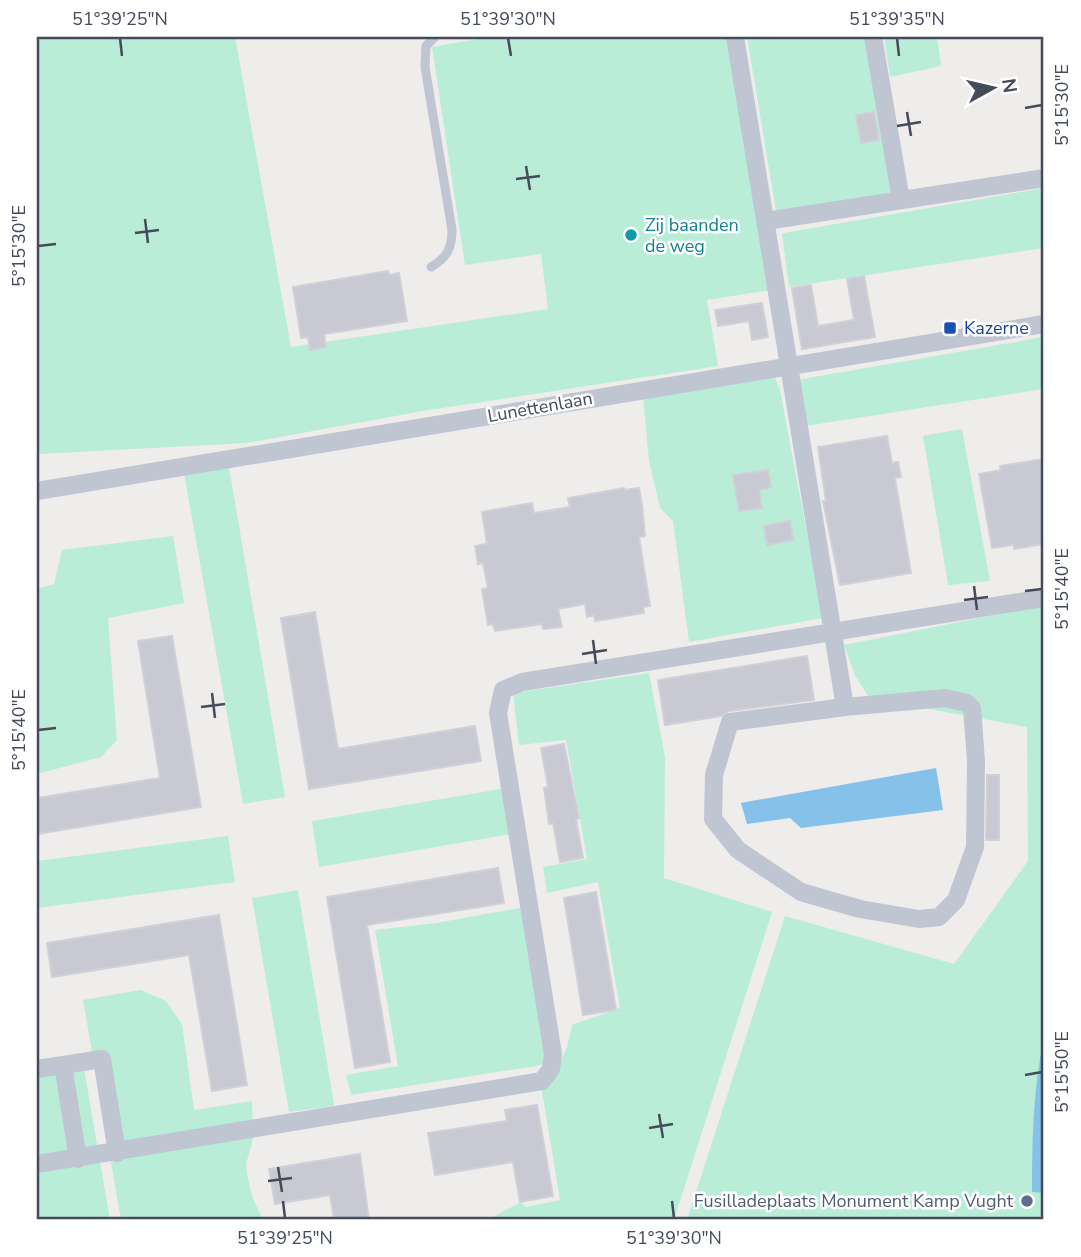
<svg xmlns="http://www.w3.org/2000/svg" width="1081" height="1257" viewBox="0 0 1081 1257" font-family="'Nunito Sans',sans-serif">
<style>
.green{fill:#b9edd8}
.water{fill:#86c1ea}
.building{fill:#c8c9d2;stroke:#d0d0d8;stroke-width:2}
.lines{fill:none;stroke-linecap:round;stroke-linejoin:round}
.lane{stroke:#bfc5d1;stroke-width:9}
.street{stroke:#bfc5d1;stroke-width:18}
.ticks{fill:none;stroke:#444b59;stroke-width:2.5}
.culture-dot{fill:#0f9aa8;stroke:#fff;stroke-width:2.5}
.transit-dot{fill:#1a4fb4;stroke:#fff;stroke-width:2.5}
.service-dot{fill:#5c6f8a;stroke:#fff;stroke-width:2.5}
.labels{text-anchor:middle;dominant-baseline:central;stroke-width:5;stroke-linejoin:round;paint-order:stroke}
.culture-label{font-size:18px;fill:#0d838f;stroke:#fff;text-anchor:start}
.transit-label{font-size:18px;fill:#164399;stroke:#fff;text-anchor:start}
.street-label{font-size:18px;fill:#444b59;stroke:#fff}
.service-label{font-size:18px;fill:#4e5e75;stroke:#fff;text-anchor:end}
.neatline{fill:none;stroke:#444b59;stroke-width:2.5}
.ticks-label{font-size:18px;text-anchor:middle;fill:#444b59}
</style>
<rect width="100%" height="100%" fill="#efecec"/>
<path class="green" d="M 37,37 L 235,37 L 291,347 L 548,309 L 541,254 L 465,265 L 432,47 L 491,37 L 727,37 L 770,290 L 707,300 L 718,366 L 423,411 L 247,443 L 39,454 L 37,438 Z
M 747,37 L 868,37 L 895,194 L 776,211 Z
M 884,37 L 937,37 L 941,66 L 890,77 Z
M 1044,188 L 1044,248 L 789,287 L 782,234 L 784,233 Z
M 1044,337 L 1044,389 L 805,426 L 797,380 Z
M 775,378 L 780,390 L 823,618 L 689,642 L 673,521 L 660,508 L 649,461 L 643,397 Z
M 962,429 L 990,581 L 948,585 L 923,436 Z
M 229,467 L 285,797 L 243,804 L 184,473 Z
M 173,536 L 184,603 L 108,618 L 117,740 L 101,757 L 37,774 L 37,589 L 54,584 L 62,550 Z
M 1044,605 L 1044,1220 L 687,1220 L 785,916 L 954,964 L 1028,861 L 1027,727 L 869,698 L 855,675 L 844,645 Z
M 649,673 L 665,757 L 664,878 L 772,912 L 674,1220 L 487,1220 L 521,1202 L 526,1207 L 560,1200 L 540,1079 C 562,1070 568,1047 572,1025 L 620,1008 L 598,882 L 547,893 L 543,867 L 587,859 L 566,740 L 519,745 L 513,693 Z
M 506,788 L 511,834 L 319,867 L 312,821 Z
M 228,836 L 235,882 L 37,908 L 37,861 Z
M 298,890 L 334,1104 L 334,1106 L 289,1112 L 252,898 Z
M 531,906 L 546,1063 L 536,1066 L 351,1095 L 346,1075 L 398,1066 L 375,930 L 436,923 Z
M 141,990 L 166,1001 L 182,1024 L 194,1110 L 252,1101 L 253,1139 L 246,1164 L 247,1174 L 252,1196 L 263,1220 L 121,1220 L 83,1000 Z
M 82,1057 L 110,1220 L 37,1220 L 37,1059 Z"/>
<path class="water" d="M 936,768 L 943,810 L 801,828 L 790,818 L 747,824 L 741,803 Z
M 1044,1038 L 1044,1193 L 1032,1192 C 1032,1140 1033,1089 1044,1038 Z"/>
<path class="building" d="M 874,112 L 879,140 L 861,143 L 856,115 Z
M 388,271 L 389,275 L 399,273 L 407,321 L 324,334 L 326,347 L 310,350 L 308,337 L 301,338 L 293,287 Z
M 864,276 L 875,337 L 802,349 L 792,288 L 811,285 L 818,326 L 854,320 L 847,279 Z
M 762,303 L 768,337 L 752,340 L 749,321 L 718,326 L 715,310 Z
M 887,436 L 892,463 L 898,462 L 901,477 L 895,478 L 911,573 L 840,585 L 823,501 L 826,501 L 818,447 Z
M 1044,459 L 1044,544 L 1014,549 L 1014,545 L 992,548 L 979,474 L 1001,470 L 1000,466 Z
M 768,470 L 771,487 L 759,490 L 762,508 L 739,511 L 733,475 Z
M 624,488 L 625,490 L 639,488 L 642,505 L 645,536 L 639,537 L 650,606 L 643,607 L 644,613 L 595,621 L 594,615 L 587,617 L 585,604 L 558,609 L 562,627 L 543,629 L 542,624 L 495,631 L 493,624 L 488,625 L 482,589 L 488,588 L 483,563 L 478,564 L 475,546 L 487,544 L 482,512 L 532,503 L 534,513 L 570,507 L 568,498 Z
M 790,521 L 793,540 L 767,545 L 764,526 Z
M 315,612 L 338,749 L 475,726 L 481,761 L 309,789 L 281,618 Z
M 172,636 L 201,807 L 37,834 L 37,798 L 160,778 L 138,641 Z
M 807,656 L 814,700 L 729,711 L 721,716 L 665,725 L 658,680 Z
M 564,744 L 579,818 L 576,819 L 583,858 L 560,862 L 553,823 L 549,824 L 544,788 L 548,787 L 541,748 Z
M 987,775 L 999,775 L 999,840 L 986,840 Z
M 498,868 L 504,903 L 367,925 L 390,1062 L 355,1068 L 327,897 Z
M 596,892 L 616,1010 L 583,1015 L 564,898 Z
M 219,915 L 247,1085 L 212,1091 L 189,955 L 52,977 L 47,943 Z
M 537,1105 L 553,1196 L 520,1202 L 513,1162 L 435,1175 L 428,1133 L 507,1121 L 505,1110 Z
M 360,1154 L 369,1220 L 334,1220 L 330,1195 L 275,1204 L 269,1169 Z"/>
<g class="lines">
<path class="lane" d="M 431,267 C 447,258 452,248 452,230 L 425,67 L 426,46 L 435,37"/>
<path class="street" d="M 735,37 L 845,707
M 873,37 L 901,200
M 766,221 L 1044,178
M 37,491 L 1044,324
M 945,698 L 967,703 L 972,708 L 976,761 L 975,847 L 956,900 L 939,917 L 919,919 L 860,909 L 801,892 L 738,850 L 713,819 L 714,775 L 730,722 L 845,707 Z
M 63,1065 L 78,1159
M 37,1069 L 102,1059 L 117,1153
M 37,1164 L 542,1081 L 551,1069 L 553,1054 L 498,713 L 503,690 L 522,682 L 1044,598"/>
</g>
<path class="ticks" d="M 120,38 L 122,56M 508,38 L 511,56M 897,38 L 899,56M 1025,108 L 1042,105M 907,112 L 911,136M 897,126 L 921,122M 526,166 L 530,190M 516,179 L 540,176M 145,219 L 148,243M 135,233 L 159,230M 38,246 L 56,244M 974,586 L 977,610M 1025,591 L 1042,589M 964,600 L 988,597M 593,640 L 596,664M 582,654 L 607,650M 212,693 L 215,718M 201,707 L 225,704M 38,730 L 56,728M 1025,1075 L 1042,1072M 659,1114 L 663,1138M 649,1128 L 673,1124M 278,1167 L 282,1192M 268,1181 L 292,1178M 283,1201 L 285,1218M 672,1201 L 674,1218"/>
<circle class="culture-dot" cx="631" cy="235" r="7"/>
<rect class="transit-dot" x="943" y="321" width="14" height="14" rx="3.5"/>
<circle class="service-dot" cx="1027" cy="1201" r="7"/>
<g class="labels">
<g class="culture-label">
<text x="645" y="225">Zij baanden<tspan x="645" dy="21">de weg</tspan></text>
</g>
<g class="transit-label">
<text x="964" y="328">Kazerne</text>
</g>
<g class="street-label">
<text transform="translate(540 407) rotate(-10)">Lunettenlaan</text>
</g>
<g class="service-label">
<text x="1013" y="1201">Fusilladeplaats Monument Kamp Vught</text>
</g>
</g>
<rect width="1081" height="1257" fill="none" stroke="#ffffff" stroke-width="77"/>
<g transform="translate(993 88) rotate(82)" stroke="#ffffff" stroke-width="5" paint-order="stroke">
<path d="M0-5L12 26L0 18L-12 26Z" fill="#444b59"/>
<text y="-10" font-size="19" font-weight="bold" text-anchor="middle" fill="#444b59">N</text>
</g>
<rect x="38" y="38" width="1004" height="1180" class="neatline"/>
<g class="ticks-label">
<text x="120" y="25">51°39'25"N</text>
<text x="508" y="25">51°39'30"N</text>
<text x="897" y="25">51°39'35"N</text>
<text transform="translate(1062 105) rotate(-90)" y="6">5°15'30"E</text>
<text transform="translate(19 246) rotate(-90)" y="6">5°15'30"E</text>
<text transform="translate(1062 589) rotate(-90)" y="6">5°15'40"E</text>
<text transform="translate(19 730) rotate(-90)" y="6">5°15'40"E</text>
<text transform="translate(1062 1072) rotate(-90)" y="6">5°15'50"E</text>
<text x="285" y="1244">51°39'25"N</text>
<text x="674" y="1244">51°39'30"N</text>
</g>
</svg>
